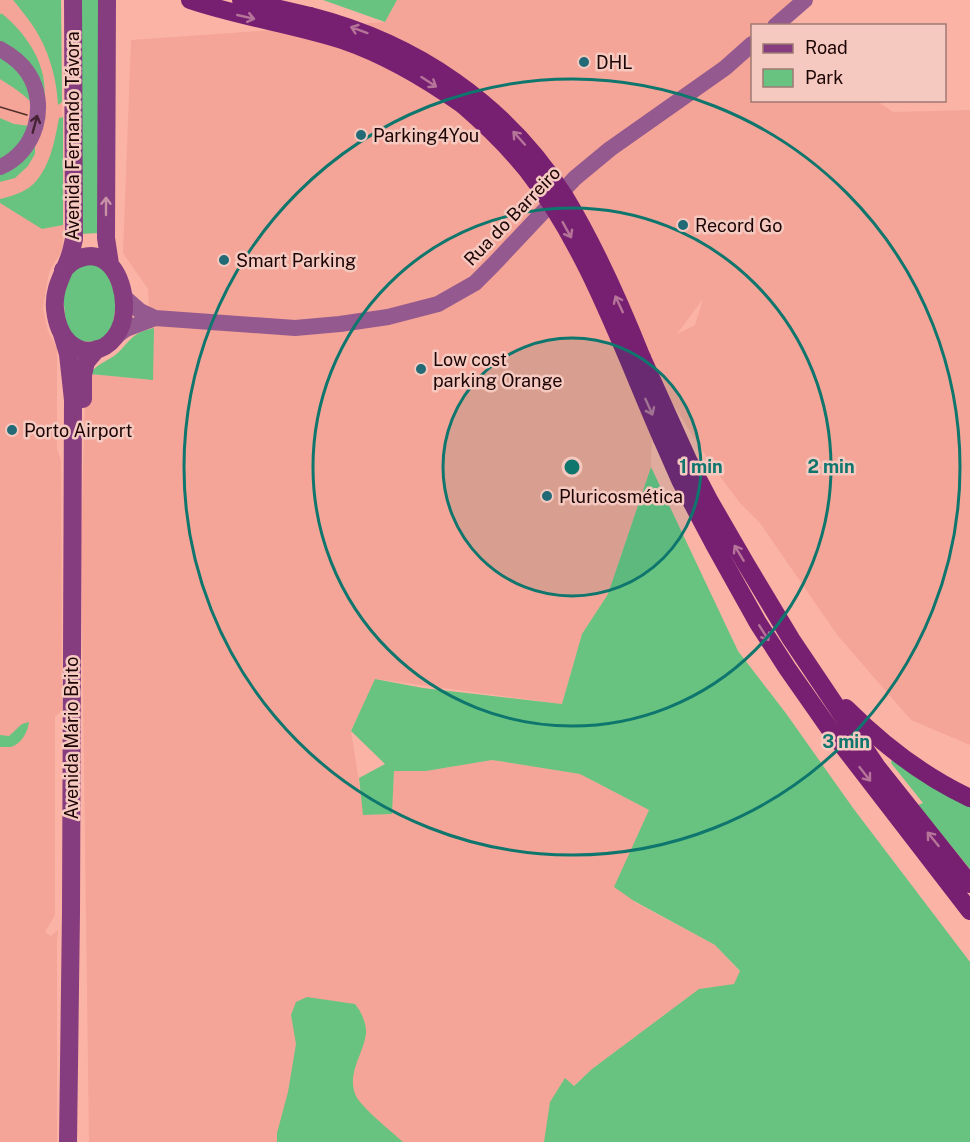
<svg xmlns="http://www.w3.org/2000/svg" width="970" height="1142" viewBox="0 0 970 1142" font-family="'Public Sans',sans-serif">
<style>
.built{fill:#f4a597;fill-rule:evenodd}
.green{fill:#68c380}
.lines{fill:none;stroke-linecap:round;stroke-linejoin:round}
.secondary{stroke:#94598e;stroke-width:16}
.primary{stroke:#853d7f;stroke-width:18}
.highway{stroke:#772072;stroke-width:18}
.tram{stroke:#4f2d29;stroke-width:1.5}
.secondary-bridge{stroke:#94598e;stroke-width:16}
.highway-bridge{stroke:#772072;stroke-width:18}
.oneway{stroke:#b67499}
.oneway2{stroke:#452234}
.oneway3{stroke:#c891a6}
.ring{fill:none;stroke:#0f766e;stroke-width:3}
.poi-dot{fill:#216a76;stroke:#f5c9c0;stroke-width:2}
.labels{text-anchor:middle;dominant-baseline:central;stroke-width:5;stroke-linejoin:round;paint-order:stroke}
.poi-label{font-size:18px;fill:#1b0403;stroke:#f5c9c0;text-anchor:start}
.street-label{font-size:18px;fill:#1b0403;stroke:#f5c9c0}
.centre{fill:#0f766e;stroke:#f5c9c0;stroke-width:3}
.ring-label{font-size:18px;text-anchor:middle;font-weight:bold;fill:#0f766e;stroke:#f5c9c0;stroke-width:5;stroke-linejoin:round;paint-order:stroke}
</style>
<rect width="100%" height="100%" fill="#fbb3a5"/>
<path class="built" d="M 0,0 L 61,0 L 63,241 L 62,251 L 51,268 L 48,277 L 43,309 L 48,331 L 57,349 L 57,449 L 61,460 L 62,710 L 55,717 L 55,915 L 45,932 L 51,936 L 58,930 L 57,942 L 57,1142 L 0,1142 Z
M 397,0 L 805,0 L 783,25 L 752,26 L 752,100 L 876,100 L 893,112 L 970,110 L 970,745 L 911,720 L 838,636 L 760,523 L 740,503 L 713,467 L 669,398 L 654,366 L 651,467 L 608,594 L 582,634 L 562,704 L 376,679 L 351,730 L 364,815 L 392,814 L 394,771 L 426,771 L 492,760 L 580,774 L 649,810 L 634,902 L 715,945 L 740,972 L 735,984 L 699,989 L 592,1069 L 573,1086 L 546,1142 L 89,1142 L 81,542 L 85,403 L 90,374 L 153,380 L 148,289 L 123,253 L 131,40 L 385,22 ZM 703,299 L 695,325 L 677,334 L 702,300 Z"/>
<path class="green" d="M 13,0 L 61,0 L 62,102 L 58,105 C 57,75 46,42 28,19 C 23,12 18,6 13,0 Z
M 81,0 L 101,0 L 99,233 L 80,234 Z
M 323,0 L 397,0 L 385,22 Z
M 1,13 C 21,29 38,51 43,76 C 46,90 44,106 45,120 C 30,98 22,93 0,79 L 0,15 Z
M 63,117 L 63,225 L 42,229 L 0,203 L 0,199 C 13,196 29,191 37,180 C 51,163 55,139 59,118 Z
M 0,118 L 14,124 L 30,126 L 35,138 L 35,154 L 28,166 L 15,178 L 0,182 Z
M 83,264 L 95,265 L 106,271 L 117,298 L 112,328 L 101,342 L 76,341 L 66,325 L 63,295 L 71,273 Z
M 154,328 L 153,380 L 90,374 C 97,364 105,362 114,356 C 121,351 125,344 132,338 C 138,332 146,330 154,328 Z
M 651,467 L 738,651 L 785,712 L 853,808 L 970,962 L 970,1142 L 544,1142 L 550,1102 L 565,1078 L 574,1086 L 592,1069 L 699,989 L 734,984 L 740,971 L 715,945 L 634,901 L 614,887 L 649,810 L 580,774 L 492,760 L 426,771 L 394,771 L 392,814 L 363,815 L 359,778 L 385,764 L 351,731 L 375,679 L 423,688 L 562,704 L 582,634 L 608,594 Z
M 29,722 C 28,732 21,744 11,747 C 7,747 4,747 0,747 L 0,735 L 9,736 L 22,724 Z
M 892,759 L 970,806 L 970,869 L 918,805 L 923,803 L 891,763 Z
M 307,997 L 355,1004 C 361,1011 367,1024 366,1034 C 363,1055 346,1074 356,1096 C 362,1108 392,1132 403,1142 L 277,1142 L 277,1133 L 288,1092 L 296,1044 L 291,1015 L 296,1002 Z"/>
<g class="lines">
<path class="secondary" d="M 775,26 L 805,0
M 123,296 L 140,311 L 155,318 L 295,328 L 340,324 L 388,317 L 438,304 L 475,283 L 493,265 L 575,178 L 610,149 L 725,68 L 752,44
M 115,337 L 126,329 L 155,318"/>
<path class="primary" d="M 107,0 L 106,238 L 110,264
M 63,270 C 67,267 70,263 74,261 C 106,243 124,278 124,305 C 126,359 61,371 55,309 C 53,286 65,273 71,252 C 72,248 73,243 74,239 L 73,0
M 62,334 L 68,354 L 73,400 L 71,912 L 68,1142
M 83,399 L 83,375 L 86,362 L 97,349"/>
<path class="highway" d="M 190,0 C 240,17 292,24 342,40 C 386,55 425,78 463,105
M 241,0 L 310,16
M 642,358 L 688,460 L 709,500 L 746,564 L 791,639 L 877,767 L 970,884
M 662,439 L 680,480 L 715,546 L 758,623 L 787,668 L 829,728 L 970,911
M 846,708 C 882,744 923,776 970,798"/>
<path class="tram" d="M 0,107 L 27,115"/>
<path class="secondary-bridge" d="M 0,49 C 11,55 21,62 28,73 C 49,105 36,152 0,167"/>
<path class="highway-bridge" d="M 310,16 C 416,43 506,104 565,197 C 596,248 620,303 642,358
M 463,105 C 486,125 508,146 527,170 C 587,246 623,350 662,439"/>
</g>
<defs><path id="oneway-shaft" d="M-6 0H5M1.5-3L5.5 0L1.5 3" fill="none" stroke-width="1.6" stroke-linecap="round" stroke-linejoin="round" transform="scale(1.5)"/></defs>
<g class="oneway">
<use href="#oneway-shaft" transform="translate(246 17) rotate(13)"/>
<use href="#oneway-shaft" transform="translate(359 30) rotate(-160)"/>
<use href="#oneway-shaft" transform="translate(429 82) rotate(33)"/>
<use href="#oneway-shaft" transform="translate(519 138) rotate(-132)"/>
<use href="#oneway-shaft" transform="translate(567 230) rotate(61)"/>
<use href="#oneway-shaft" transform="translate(619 304) rotate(-115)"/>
<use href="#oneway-shaft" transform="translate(649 407) rotate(66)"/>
<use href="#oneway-shaft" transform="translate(739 553) rotate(-121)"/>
<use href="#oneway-shaft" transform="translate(764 633) rotate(58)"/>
<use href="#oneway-shaft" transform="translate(865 774) rotate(52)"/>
<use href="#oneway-shaft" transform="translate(933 839) rotate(-129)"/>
</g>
<use class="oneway2" href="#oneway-shaft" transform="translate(35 124) rotate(-75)"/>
<use class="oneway3" href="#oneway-shaft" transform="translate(106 206) rotate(-90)"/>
<circle cx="572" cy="467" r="129" fill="#0f766e" fill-opacity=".12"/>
<g class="ring">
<circle cx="572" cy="467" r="129"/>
<circle cx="572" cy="467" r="259"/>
<circle cx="572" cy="467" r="388"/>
</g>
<g class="poi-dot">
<circle cx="584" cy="62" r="6"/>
<circle cx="361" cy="135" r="6"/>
<circle cx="683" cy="225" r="6"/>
<circle cx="224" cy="260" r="6"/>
<circle cx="421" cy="369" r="6"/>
<circle cx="12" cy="430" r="6"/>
<circle cx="547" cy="496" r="6"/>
</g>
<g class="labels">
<g class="poi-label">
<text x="596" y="62">DHL</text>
<text x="373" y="135">Parking4You</text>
<text x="695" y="225">Record Go</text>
<text x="236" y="260">Smart Parking</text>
<text x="433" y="359">Low cost<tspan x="433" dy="21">parking Orange</tspan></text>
<text x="24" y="430">Porto Airport</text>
<text x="559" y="496">Pluricosmética</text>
</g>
<g class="street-label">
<text transform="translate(72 136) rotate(-90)">Avenida Fernando Távora</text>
<text transform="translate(512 216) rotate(-46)">Rua do Barreiro</text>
<text transform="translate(71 738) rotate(-90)">Avenida Mário Brito</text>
</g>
</g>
<circle cx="572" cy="467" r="9" class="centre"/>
<g class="ring-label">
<text x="701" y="473">1 min</text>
<text x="831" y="473">2 min</text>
<text x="846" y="748">3 min</text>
</g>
<rect x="751" y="24" width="195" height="78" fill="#f5c9c0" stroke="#9e7a74" stroke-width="1.5"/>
<rect x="763" y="44" width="30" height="9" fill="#853d7f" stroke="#9e7a74" stroke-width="1.5"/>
<text x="805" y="54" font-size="18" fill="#1b0403">Road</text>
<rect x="763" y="69" width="30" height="18" fill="#68c380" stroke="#9e7a74" stroke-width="1.5"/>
<text x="805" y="84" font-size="18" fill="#1b0403">Park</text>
</svg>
